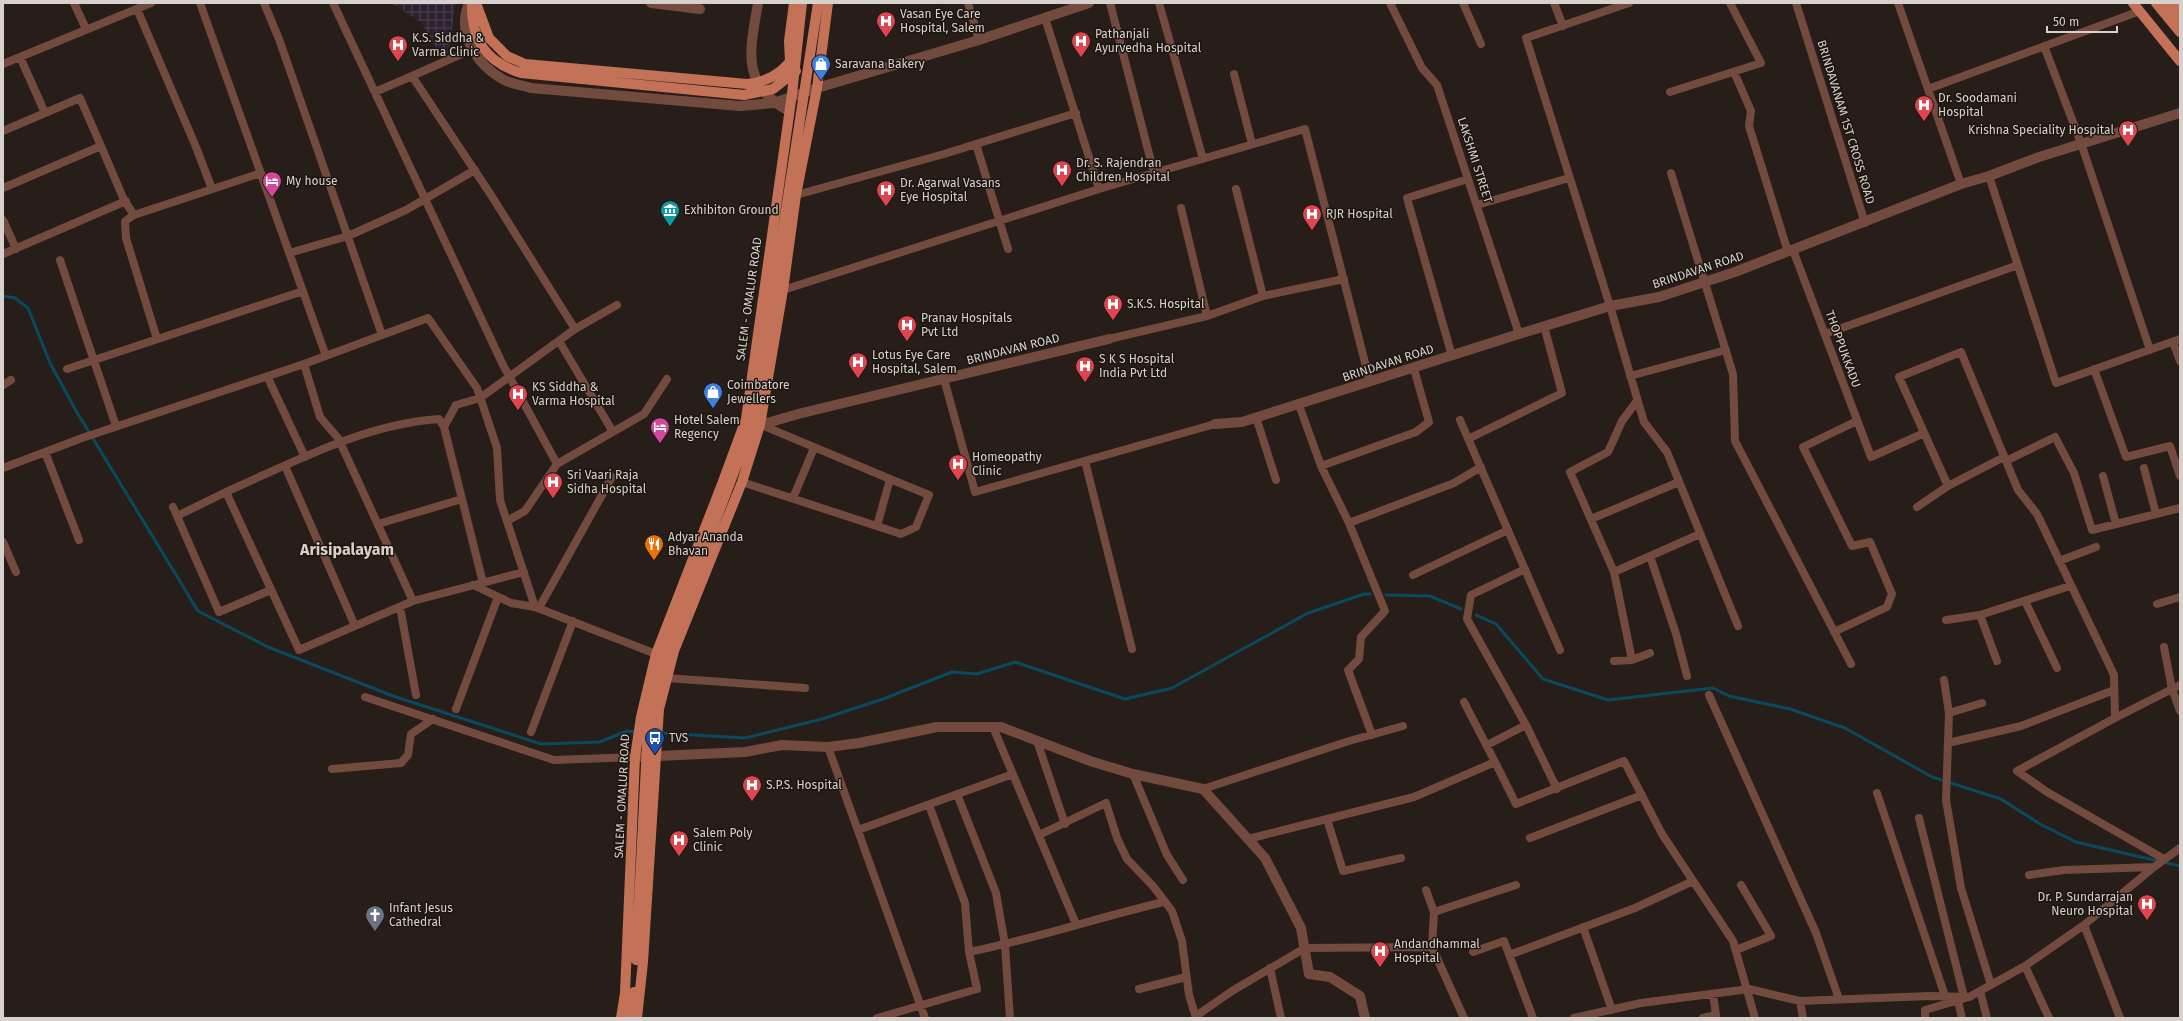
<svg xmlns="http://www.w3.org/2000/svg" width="2183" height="1021" viewBox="0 0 2183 1021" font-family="'Fira Sans',sans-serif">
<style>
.industrial{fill:url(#industrial-grid)}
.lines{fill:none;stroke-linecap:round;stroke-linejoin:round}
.stream{stroke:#094a5f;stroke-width:3}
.minor{stroke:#724a3e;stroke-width:8}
.tertiary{stroke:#724a3e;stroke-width:10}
.primary{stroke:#c37258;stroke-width:10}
.labels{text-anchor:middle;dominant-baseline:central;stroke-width:3;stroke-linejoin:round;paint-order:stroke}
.poi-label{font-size:12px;fill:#d7d1cd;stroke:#1d1510;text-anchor:start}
.street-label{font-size:12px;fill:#d7d1cd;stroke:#1d1510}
.district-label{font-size:16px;font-weight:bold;fill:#dacec7;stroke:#1d1510}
</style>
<defs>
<pattern id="industrial-grid" width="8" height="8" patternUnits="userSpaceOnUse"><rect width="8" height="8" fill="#2e2230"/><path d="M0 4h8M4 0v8" fill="none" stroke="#4c414d"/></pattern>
</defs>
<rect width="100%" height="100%" fill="#271e19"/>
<path class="industrial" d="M 391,3 L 455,3 L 449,52 L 441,56 L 421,22 Z"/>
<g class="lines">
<path class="stream" d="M 3,296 L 15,298 L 28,308 L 50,363 L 75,409 L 198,611 L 268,647 L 393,696 L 541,744 L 600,742 L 627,731 L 636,732
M 1386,595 L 1430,596 L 1461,609
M 1476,615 L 1496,624 L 1543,679 L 1608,700 L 1713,688 L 1729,696 L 1790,709 L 1845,728 L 1932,777 L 2001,799 L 2040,824 L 2076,842 L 2180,866
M 660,733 L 745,738 L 822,719 L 883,699 L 952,672 L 977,674 L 1015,662 L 1125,699 L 1172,688 L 1308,613 L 1364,594 L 1370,594"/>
<path class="minor" d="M 74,3 L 86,29
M 200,3 L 326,356
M 264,3 L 279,39 L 382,335
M 333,3 L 503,365 L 557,464
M 968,3 L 979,40
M 1110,3 L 1154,173
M 1159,3 L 1203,159
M 1390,3 L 1422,68 L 1437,85 L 1519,334
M 1463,3 L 1481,44
M 1554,3 L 1563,26
M 1629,3 L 1526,38 L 1610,306 L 1644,422 L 1667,452 L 1738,626
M 1796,3 L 1865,223
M 1898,3 L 1961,184
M 137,9 L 196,147 L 212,189
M 1045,18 L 1099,189
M 2044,46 L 2081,143 L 2150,350
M 20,57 L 45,113
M 3,64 L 151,3
M 1734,72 L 1751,111 L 1749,126 L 1788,252
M 1234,74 L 1252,144
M 1928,89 L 2140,11
M 375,92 L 412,76
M 1670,92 L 1761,63 L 1730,3
M 3,131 L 80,98 L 101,146
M 976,144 L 1008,249
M 1671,173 L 1733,374 L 1735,441 L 1851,664
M 1989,176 L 2056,383 L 2180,339
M 3,188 L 101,146 L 124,200 L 134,215 L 261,173
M 1236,189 L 1263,296
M 796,195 L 944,154 L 1076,113
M 1477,205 L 1569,178
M 1181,208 L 1207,316
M 134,215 L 125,221 L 126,238 L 157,339
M 3,220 L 16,249
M 1793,250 L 1871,457 L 1924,433
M 289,253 L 348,236 L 406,210 L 475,170
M 3,254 L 126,201
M 60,260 L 116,426
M 783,290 L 1099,189 L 1305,129 L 1370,382
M 575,329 L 617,305
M 1825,334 L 2018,265
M 1109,339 L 1207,316 L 1263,296 L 1344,279
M 559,341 L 613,432
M 2173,342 L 2180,361
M 1452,356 L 1407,198 L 1468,179
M 304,364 L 320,417 L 338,438 L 340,442 L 413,601 L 299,650 L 226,492 C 294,462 364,424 439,419 L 444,427 L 456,405 L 480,398 L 575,329 L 491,195 L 412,76 L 473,49
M 67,369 L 303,291
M 2094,369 L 2126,457 L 2170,446 L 2180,476
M 267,376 L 305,457
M 1630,376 L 1726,350
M 944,379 L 975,492 L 1215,424
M 3,385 L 11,380
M 1637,401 L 1622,421 L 1608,452 L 1570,472 L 1614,572 L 1700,534
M 1299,405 L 1321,466 L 1349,523 L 1385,611 L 1361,637 L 1359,659 L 1348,670 L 1372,735
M 1256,417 L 1276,480
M 1460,420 L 1560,650
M 759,424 L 890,479 L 877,526
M 444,427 L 483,583
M 1468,439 L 1562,393 L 1544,326
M 45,452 L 79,540
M 1085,461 L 1132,649
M 2006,461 L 2055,437 L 2074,473 L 2092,530 L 2180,508
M 285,466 L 355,626
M 1321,466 L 1416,432 L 1429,422 L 1414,369
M 3,468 L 82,438 L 304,364 L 428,318 L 477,388 L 497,448 L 500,500 L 535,607 L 656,654
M 2144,468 L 2156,514
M 2103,476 L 2116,524
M 742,482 L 901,534 L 916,527 L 929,495 L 890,479
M 1948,486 L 1899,377 L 1961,352 L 2018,490 L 2037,514 L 2114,675 L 2115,718 L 2180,685
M 793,498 L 814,448
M 173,507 L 219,612 L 271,590
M 1917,507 L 1948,486 L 2004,457
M 177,516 L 226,492
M 1591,519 L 1679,482
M 507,521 L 525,511 L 557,464 L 644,414 L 667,379
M 1349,523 L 1454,483 L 1481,467
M 378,524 L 462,499
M 3,542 L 16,572
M 1650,556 L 1676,634 L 1687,676
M 2059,561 L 2096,547
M 1525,569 L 1471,595 L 1467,619 L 1526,725 L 1557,789
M 1614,572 L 1632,660
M 1413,575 L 1508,530
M 473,585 L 511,603 L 535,607
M 413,601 L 524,572
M 2025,601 L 2057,668
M 2157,604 L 2180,597
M 400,607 L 416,695
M 539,608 L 612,477
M 1980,615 L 1997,661
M 1946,620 L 1980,615 L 2070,586
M 1834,632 L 1887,607 L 1892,594 L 1870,542 L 1852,546 L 1803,447 L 1857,421
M 2164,647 L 2172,689 L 2180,711
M 1614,661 L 1632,660 L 1650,653
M 667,678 L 805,688
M 1944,680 L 1949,713 L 1946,800 L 1961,888 L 1991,985
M 1709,695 L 1816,933 L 1839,999
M 365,697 L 554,760 L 635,757
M 1464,702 L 1495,762
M 456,709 L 498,597
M 1949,713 L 1982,703
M 2115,718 L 2017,771 L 2047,792 L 2164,859
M 993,727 L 1076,924
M 531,732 L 573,621
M 1037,741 L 1065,824
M 1948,743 L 2021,726 L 2114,690
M 1487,745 L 1526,725
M 828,747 L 925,1018
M 332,769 L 401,763 L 408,755 L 411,734 L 433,719
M 1133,774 L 1167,855 L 1183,880
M 1203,789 L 1349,741 L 1403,726
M 1877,793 L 1945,996
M 957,794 L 996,893 L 1005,945 L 1010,1018
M 1919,818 L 1964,997
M 1327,819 L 1343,871 L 1401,858
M 858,830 L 1013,774
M 1039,835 L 1106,803 L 1117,838 L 1127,859 L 1153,886 L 1172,911 L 1182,941 L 1189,995 L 1196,1018
M 1530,838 L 1642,795
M 1248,839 L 1414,797 L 1495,762 L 1516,804 L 1624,761 L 1662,834 L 1733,941 L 1755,1018
M 2029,875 L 2064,870 L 2154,867
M 1426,890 L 1434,912 L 1432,947
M 1434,912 L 1516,885
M 2084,925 L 2120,1018
M 1583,927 L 1612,1010
M 1736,950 L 1771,936 L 1741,885
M 969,952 C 1035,939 1099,917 1164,902
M 1473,952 L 1504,941 L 1533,1018
M 1509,955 L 1635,908 L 1693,881
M 2025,966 L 2049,1018
M 1270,968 L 1281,1018
M 1139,989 L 1186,977
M 1980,991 L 1987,1018
M 1800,1001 L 1803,1018
M 1958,1001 L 1962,1018
M 1196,1016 L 1232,991 L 1305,948 L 1432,947 L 1464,1018
M 877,1018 L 977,989 L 969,952 L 965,903 L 929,805
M 1574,1018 L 1641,1003 L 1749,989 L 1800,1001 L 1930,996 L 1969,997
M 1703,1018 L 1716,1015 L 1713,994
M 1925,1018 L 1925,1010 L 1969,997 L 2025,966 L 2084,925 L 2154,867 L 2180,848"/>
<path class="tertiary" d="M 469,3 C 456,34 477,65 504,80 C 512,84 522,85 531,88 L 740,106 L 774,103 L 817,88 L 979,40 L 1089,3
M 651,3 L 700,9
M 758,3 C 750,50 740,85 789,111
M 1215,424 L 1242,422 L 1519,334 L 1610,306 L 1659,297 L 1735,272 L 1961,184 L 1989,176 L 2039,157 L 2180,113
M 760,425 L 798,414 L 1109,339
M 635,757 L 745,752 L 782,745 L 828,747 L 859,743 L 937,727 L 1001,727 L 1090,761 L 1133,774 L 1203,789 L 1265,858 L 1301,928 L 1309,974 L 1330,977 L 1360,996 L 1365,1018"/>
<path class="primary" d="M 472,3 C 471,40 486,62 521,73 L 744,95 L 773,89 L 796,71
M 476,3 L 489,38 L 507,56 L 525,64 L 747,84 C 768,82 784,72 795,55
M 2133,3 L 2180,61
M 2156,3 L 2180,32
M 2168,3 L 2180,19
M 2178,3 L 2180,6
M 790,62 L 789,41 L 794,3
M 636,960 L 648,726 L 656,684 L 669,643 L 747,438 L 758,391 L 818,3
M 621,1018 L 625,993 L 635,757 L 641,717 L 656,654 L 722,484 L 746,419 L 792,94 L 802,3
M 629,1018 L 634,992
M 637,1018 L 643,962 L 659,709 L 674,651 L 742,482 L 760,425 L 783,290 L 796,195 L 817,88 L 828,3"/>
</g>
<defs>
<g id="hospital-pin" transform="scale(1)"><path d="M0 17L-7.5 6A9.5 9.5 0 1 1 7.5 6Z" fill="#e0444e" stroke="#1d1510"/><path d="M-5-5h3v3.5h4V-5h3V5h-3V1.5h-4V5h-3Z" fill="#fff"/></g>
<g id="shop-pin" transform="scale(1)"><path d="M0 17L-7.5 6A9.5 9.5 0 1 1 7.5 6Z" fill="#3f7fe0" stroke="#1d1510"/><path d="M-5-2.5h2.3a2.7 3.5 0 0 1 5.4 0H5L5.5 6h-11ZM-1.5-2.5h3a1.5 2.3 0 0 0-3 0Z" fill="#fff"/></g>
<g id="hotel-pin" transform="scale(1)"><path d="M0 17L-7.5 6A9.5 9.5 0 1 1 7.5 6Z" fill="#d1479c" stroke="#1d1510"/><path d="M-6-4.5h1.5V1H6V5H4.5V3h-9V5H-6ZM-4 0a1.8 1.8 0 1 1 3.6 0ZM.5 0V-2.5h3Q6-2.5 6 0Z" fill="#fff"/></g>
<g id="museum-pin" transform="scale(1)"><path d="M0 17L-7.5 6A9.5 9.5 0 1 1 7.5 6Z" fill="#0f9aa8" stroke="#1d1510"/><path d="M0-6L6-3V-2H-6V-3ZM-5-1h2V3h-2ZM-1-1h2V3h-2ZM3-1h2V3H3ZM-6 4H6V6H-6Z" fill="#fff"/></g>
<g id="restaurant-pin" transform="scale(1)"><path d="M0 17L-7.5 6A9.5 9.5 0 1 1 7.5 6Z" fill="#e8710a" stroke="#1d1510"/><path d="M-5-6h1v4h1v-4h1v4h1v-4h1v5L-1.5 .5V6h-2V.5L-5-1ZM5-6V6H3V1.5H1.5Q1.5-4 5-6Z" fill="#fff"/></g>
<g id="bus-pin" transform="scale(1)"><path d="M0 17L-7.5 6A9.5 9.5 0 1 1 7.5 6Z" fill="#1a4fb4" stroke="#1d1510"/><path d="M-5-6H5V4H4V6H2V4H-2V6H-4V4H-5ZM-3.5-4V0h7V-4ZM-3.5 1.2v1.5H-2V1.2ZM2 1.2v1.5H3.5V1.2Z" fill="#fff"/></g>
<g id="church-pin" transform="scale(1)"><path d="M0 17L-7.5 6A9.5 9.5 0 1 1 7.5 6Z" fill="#6b7280" stroke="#1d1510"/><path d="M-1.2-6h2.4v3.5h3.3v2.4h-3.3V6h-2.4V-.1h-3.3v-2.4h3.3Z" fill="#fff"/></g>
</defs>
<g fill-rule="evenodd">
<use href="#hospital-pin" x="886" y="21"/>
<use href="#hospital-pin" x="1081" y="41"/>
<use href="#hospital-pin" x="398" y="45"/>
<use href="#shop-pin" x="821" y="64"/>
<use href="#hospital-pin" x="1924" y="105"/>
<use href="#hospital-pin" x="2128" y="130"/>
<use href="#hospital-pin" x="1062" y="170"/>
<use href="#hotel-pin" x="272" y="181"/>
<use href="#hospital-pin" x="886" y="190"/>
<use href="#museum-pin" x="670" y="210"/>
<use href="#hospital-pin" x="1312" y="214"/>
<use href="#hospital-pin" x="1113" y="304"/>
<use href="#hospital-pin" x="907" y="325"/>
<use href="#hospital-pin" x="858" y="362"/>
<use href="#hospital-pin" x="1085" y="366"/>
<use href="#shop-pin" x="713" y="392"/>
<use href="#hospital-pin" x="518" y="394"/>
<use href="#hotel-pin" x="660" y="427"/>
<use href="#hospital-pin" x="958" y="464"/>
<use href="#hospital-pin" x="553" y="482"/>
<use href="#restaurant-pin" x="654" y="544"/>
<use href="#bus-pin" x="655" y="738"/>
<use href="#hospital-pin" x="752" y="785"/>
<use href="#hospital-pin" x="679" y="840"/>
<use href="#hospital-pin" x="2147" y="904"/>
<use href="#church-pin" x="375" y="915"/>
<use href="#hospital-pin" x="1380" y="951"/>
</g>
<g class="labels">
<g class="poi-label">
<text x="900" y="14">Vasan Eye Care<tspan x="900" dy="14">Hospital, Salem</tspan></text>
<text x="1095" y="34">Pathanjali<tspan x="1095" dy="14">Ayurvedha Hospital</tspan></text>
<text x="412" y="38">K.S. Siddha &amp;<tspan x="412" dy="14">Varma Clinic</tspan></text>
<text x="835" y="64">Saravana Bakery</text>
<text x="1938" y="98">Dr. Soodamani<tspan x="1938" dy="14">Hospital</tspan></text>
<text x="2114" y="130" text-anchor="end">Krishna Speciality Hospital</text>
<text x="1076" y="163">Dr. S. Rajendran<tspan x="1076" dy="14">Children Hospital</tspan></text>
<text x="286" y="181">My house</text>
<text x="900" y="183">Dr. Agarwal Vasans<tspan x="900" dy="14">Eye Hospital</tspan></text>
<text x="684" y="210">Exhibiton Ground</text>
<text x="1326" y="214">RJR Hospital</text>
<text x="1127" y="304">S.K.S. Hospital</text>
<text x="921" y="318">Pranav Hospitals<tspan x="921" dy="14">Pvt Ltd</tspan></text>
<text x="872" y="355">Lotus Eye Care<tspan x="872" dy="14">Hospital, Salem</tspan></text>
<text x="1099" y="359">S K S Hospital<tspan x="1099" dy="14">India Pvt Ltd</tspan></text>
<text x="727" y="385">Coimbatore<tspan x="727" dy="14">Jewellers</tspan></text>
<text x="532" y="387">KS Siddha &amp;<tspan x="532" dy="14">Varma Hospital</tspan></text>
<text x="674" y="420">Hotel Salem<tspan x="674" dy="14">Regency</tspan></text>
<text x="972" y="457">Homeopathy<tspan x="972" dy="14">Clinic</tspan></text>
<text x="567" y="475">Sri Vaari Raja<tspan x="567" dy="14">Sidha Hospital</tspan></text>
<text x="668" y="537">Adyar Ananda<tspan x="668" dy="14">Bhavan</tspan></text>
<text x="669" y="738">TVS</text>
<text x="766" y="785">S.P.S. Hospital</text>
<text x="693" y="833">Salem Poly<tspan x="693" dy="14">Clinic</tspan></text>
<text x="2133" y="897" text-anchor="end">Dr. P. Sundarrajan<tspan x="2133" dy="14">Neuro Hospital</tspan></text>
<text x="389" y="908">Infant Jesus<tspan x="389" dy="14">Cathedral</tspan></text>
<text x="1394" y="944">Andandhammal<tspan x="1394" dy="14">Hospital</tspan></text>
</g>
<g class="street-label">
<text transform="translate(1846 122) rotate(73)">BRINDAVANAM 1ST CROSS ROAD</text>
<text transform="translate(1475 160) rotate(72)">LAKSHMI STREET</text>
<text transform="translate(1698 270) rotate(-18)">BRINDAVAN ROAD</text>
<text transform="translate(749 299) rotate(-82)">SALEM - OMALUR ROAD</text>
<text transform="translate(1013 349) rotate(-14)">BRINDAVAN ROAD</text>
<text transform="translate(1843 349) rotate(70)">THOPPUKKADU</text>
<text transform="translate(1388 363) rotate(-18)">BRINDAVAN ROAD</text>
<text transform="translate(622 796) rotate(-87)">SALEM - OMALUR ROAD</text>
</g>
<g class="district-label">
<text x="347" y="549">Arisipalayam</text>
</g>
</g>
<rect width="2183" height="1021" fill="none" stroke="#d7d1cd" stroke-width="8"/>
<path d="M2047 26v6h70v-6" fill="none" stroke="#d7d1cd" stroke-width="2"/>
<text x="2053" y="26" font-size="12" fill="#d7d1cd" stroke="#1d1510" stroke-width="3" paint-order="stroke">50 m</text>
</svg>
